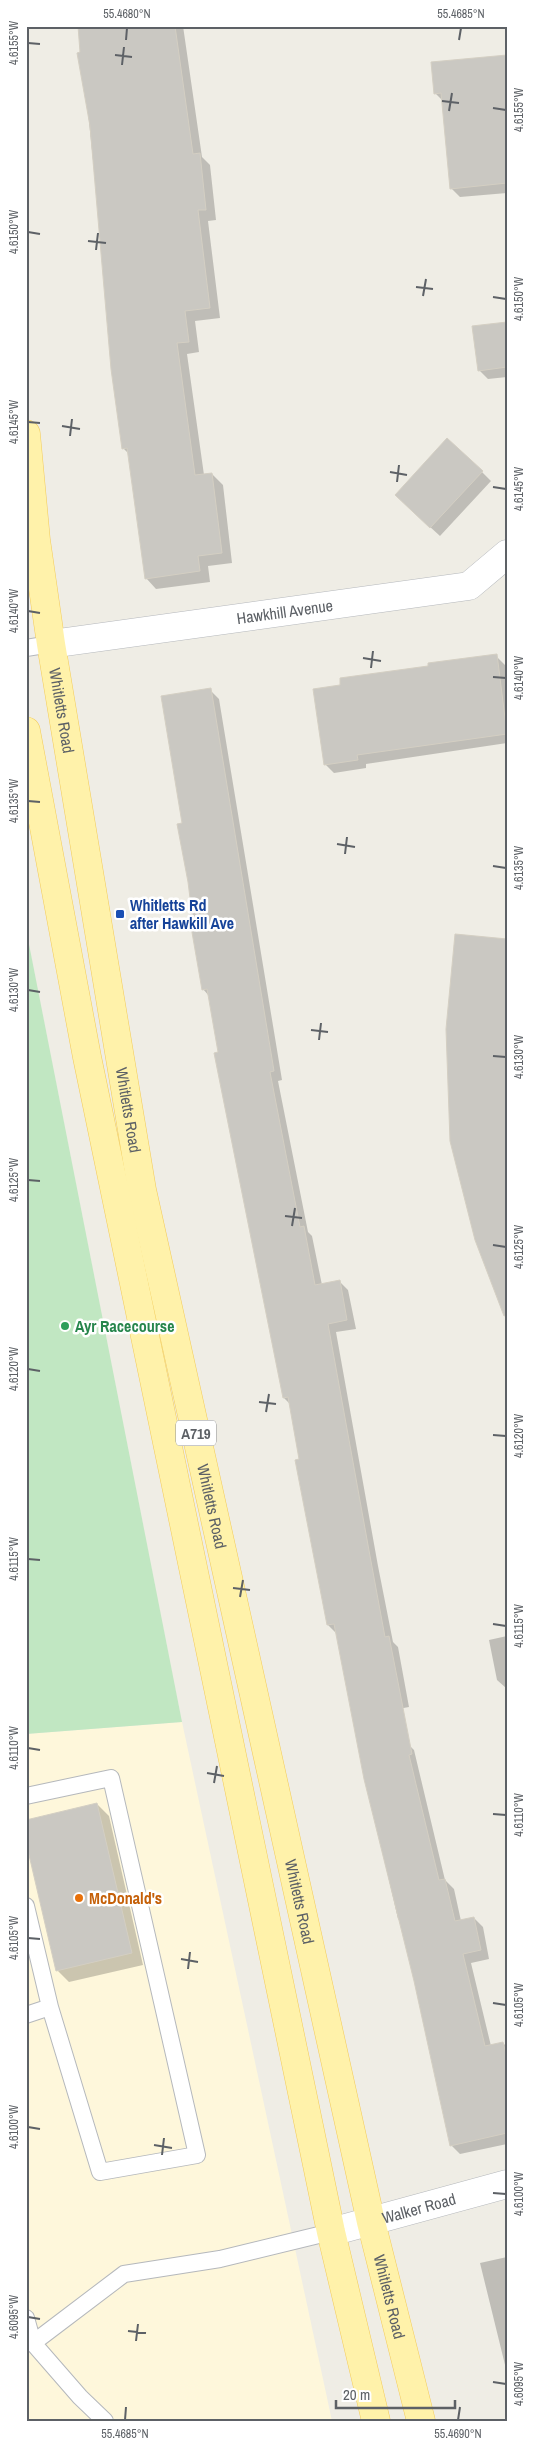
<svg xmlns="http://www.w3.org/2000/svg" width="533" height="2447" viewBox="0 0 533 2447" font-family="'Archivo Narrow',sans-serif">
<style>
.commercial{fill:#fef7db}
.green{fill:#c1e7c2}
.shadow{fill:#0003}
.building{fill:#cac8c2;stroke:#d4cfc3}
.lines{fill:none;stroke-linecap:round;stroke-linejoin:round}
.service-casing{stroke:#b5b8bc;stroke-width:18}
.minor-casing{stroke:#b5b8bc;stroke-width:29}
.tertiary-casing{stroke:#b5b8bc;stroke-width:29}
.primary-casing{stroke:#f3cb5a;stroke-width:29}
.service{stroke:#fff;stroke-width:16}
.minor{stroke:#fff;stroke-width:28}
.tertiary{stroke:#fff;stroke-width:28}
.primary{stroke:#fff2aa;stroke-width:28}
.ticks{fill:none;stroke:#5d6166;stroke-width:2}
.transit-dot{fill:#1a4fb4;stroke:#fff;stroke-width:2}
.leisure-dot{fill:#2e9e5b;stroke:#fff;stroke-width:2}
.food-dot{fill:#e8710a;stroke:#fff;stroke-width:2}
.labels{text-anchor:middle;dominant-baseline:central;stroke-width:5;stroke-linejoin:round;paint-order:stroke}
.shield{fill:#fff;stroke:#8e9094;stroke-width:1}
.shield-label{font-size:15px;font-weight:bold;fill:#5d6166}
.street-label{font-size:16px;fill:#5d6166;stroke:#fff}
.transit-label{font-size:16px;font-weight:bold;fill:#164399;stroke:#fff;text-anchor:start}
.leisure-label{font-size:16px;font-weight:bold;fill:#27864d;stroke:#fff;text-anchor:start}
.food-label{font-size:16px;font-weight:bold;fill:#c56008;stroke:#fff;text-anchor:start}
.neatline{fill:none;stroke:#5d6166;stroke-width:2}
.ticks-label{font-size:12px;text-anchor:middle;fill:#5d6166}
</style>
<rect width="100%" height="100%" fill="#efede5"/>
<path class="commercial" d="M 182,1722 L 332,2421 L 26,2421 L 26,1734 Z"/>
<path class="green" d="M 26,929 L 182,1722 L 26,1734 Z"/>
<path class="shadow" d="M 79,26 L 183,26 L 202,157 L 210,165 L 216,220 L 208,221 L 220,318 L 195,321 L 199,352 L 187,354 L 204,475 L 212,474 L 223,485 L 232,563 L 208,566 L 210,582 L 156,589 L 146,578 L 129,454 L 123,448 Z
M 507,56 L 507,193 L 460,197 L 451,188 L 443,101 L 435,93 Z
M 507,323 L 507,377 L 488,379 L 479,370 Z
M 482,472 L 491,481 L 440,536 L 405,504 Z
M 496,656 L 505,665 L 507,674 L 507,743 L 366,764 L 366,768 L 334,773 L 325,764 L 342,686 Z
M 210,690 L 219,699 L 282,1080 L 278,1081 L 308,1232 L 312,1236 L 322,1285 L 339,1281 L 348,1290 L 356,1329 L 336,1332 L 378,1566 L 393,1642 L 398,1647 L 409,1707 L 360,1716 L 337,1634 L 328,1625 L 290,1404 L 284,1398 L 209,996 L 203,989 L 184,824 Z
M 507,1636 L 507,1688 L 506,1688 L 497,1680 L 489,1640 Z
M 405,1741 L 414,1750 L 445,1880 L 454,1889 L 461,1921 L 474,1918 L 483,1927 L 489,1959 L 471,1963 L 491,2046 L 503,2043 L 507,2047 L 507,2144 L 460,2154 L 451,2145 L 401,1921 L 398,1919 L 382,1850 Z
M 97,1804 L 109,1816 L 143,1965 L 69,1982 L 57,1970 Z
M 507,2257 L 507,2373 L 480,2263 Z"/>
<path class="building" d="M 78,26 L 175,26 L 193,154 L 200,153 L 206,210 L 198,210 L 210,308 L 185,311 L 189,342 L 177,343 L 195,475 L 212,473 L 222,553 L 198,556 L 200,571 L 145,579 L 127,448 L 122,449 L 111,369 L 90,126 L 77,53 L 80,52 Z
M 507,55 L 507,183 L 450,189 L 441,93 L 434,94 L 431,62 Z
M 507,322 L 507,367 L 478,371 L 472,326 Z
M 447,438 L 483,471 L 430,528 L 395,495 Z
M 497,654 L 507,734 L 357,755 L 358,760 L 324,765 L 313,689 L 340,685 L 340,678 L 428,666 L 428,663 Z
M 211,688 L 274,1071 L 270,1072 L 300,1227 L 304,1226 L 315,1285 L 340,1280 L 347,1320 L 328,1324 L 370,1556 L 385,1637 L 389,1636 L 412,1754 L 409,1755 L 439,1880 L 445,1879 L 455,1921 L 474,1917 L 481,1950 L 463,1954 L 485,2046 L 503,2042 L 507,2058 L 507,2133 L 450,2146 L 414,1981 L 364,1779 L 334,1624 L 327,1625 L 295,1460 L 299,1459 L 288,1397 L 283,1398 L 214,1053 L 218,1052 L 207,989 L 202,990 L 189,915 L 192,914 L 188,882 L 177,824 L 182,823 L 161,696 Z
M 455,934 L 507,939 L 507,1315 L 504,1316 L 475,1240 L 450,1141 L 446,1029 Z
M 97,1803 L 132,1953 L 56,1971 L 26,1842 L 26,1820 Z"/>
<g class="lines">
<g class="service-casing">
<path id="service" d="M 26,648 L 51,644
M 26,1796 L 111,1778 L 197,2155 L 100,2172 L 50,2007 L 26,1906
M 26,2015 L 50,2007
M 26,2318 L 33,2343 L 26,2343
M 105,2421 L 80,2397 L 33,2343 L 124,2274 L 220,2259 L 331,2232"/>
</g>
<g class="minor-casing">
<g id="minor">
<path id="s1" d="M 51,644 L 469,586 L 507,554"/>
</g>
</g>
<g class="tertiary-casing">
<g id="tertiary">
<path id="s2" d="M 331,2232 L 507,2184"/>
</g>
</g>
<g class="primary-casing">
<g id="primary">
<path id="s3" d="M 26,434 L 36,540 L 51,644 L 142,1190 L 371,2222 L 421,2421"/>
<path d="M 26,731 L 87,1057 L 331,2232 L 376,2421"/>
</g>
</g>
<use href="#service" class="service"/>
<use href="#minor" class="minor"/>
<use href="#tertiary" class="tertiary"/>
<use href="#primary" class="primary"/>
</g>
<path class="ticks" d="M 126,40 L 127,28M 459,40 L 461,28M 28,43 L 40,44M 115,55 L 132,57M 122,65 L 124,47M 442,101 L 459,103M 493,108 L 506,110M 449,111 L 452,93M 28,232 L 40,234M 88,241 L 106,243M 96,250 L 98,233M 416,287 L 433,289M 423,296 L 426,279M 493,297 L 506,299M 28,422 L 40,423M 62,426 L 80,429M 70,436 L 72,419M 390,472 L 407,475M 397,482 L 399,465M 493,487 L 506,489M 28,611 L 40,613M 363,658 L 381,661M 371,668 L 373,651M 493,677 L 506,678M 28,801 L 40,802M 337,844 L 355,847M 345,854 L 347,837M 493,866 L 506,868M 28,990 L 40,992M 311,1030 L 328,1032M 319,1040 L 321,1023M 493,1056 L 506,1057M 28,1180 L 40,1181M 285,1216 L 302,1218M 292,1226 L 295,1208M 493,1245 L 506,1247M 28,1369 L 40,1371M 259,1402 L 276,1404M 266,1412 L 269,1394M 493,1435 L 506,1436M 28,1559 L 40,1560M 233,1588 L 250,1590M 240,1597 L 243,1580M 493,1624 L 506,1626M 28,1748 L 40,1750M 207,1773 L 224,1776M 214,1783 L 217,1766M 493,1814 L 506,1815M 28,1938 L 40,1939M 181,1959 L 198,1962M 188,1969 L 190,1952M 493,2003 L 506,2005M 28,2127 L 40,2129M 154,2145 L 172,2148M 162,2155 L 164,2138M 493,2193 L 506,2194M 28,2317 L 40,2319M 128,2331 L 146,2333M 136,2341 L 138,2324M 493,2382 L 506,2384M 125,2420 L 126,2407M 458,2420 L 460,2407"/>
<rect class="transit-dot" x="115" y="909" width="10" height="10" rx="2.5"/>
<circle class="leisure-dot" cx="65" cy="1326" r="5"/>
<circle class="food-dot" cx="79" cy="1898" r="5"/>
<g class="labels">
<rect class="shield" x="176" y="1420.5" width="40" height="25" rx="4"/>
<g class="shield-label">
<text x="196" y="1433">A719</text>
</g>
<g class="street-label">
<text stroke="none"><textPath href="#s1" startOffset="236">Hawkhill Avenue</textPath></text>
<text stroke="none"><textPath href="#s3" startOffset="279">Whitletts Road</textPath></text>
<text stroke="none"><textPath href="#s3" startOffset="684">Whitletts Road</textPath></text>
<text stroke="none"><textPath href="#s3" startOffset="1089">Whitletts Road</textPath></text>
<text stroke="none"><textPath href="#s3" startOffset="1494">Whitletts Road</textPath></text>
<text stroke="none"><textPath href="#s2" startOffset="91">Walker Road</textPath></text>
<text stroke="none"><textPath href="#s3" startOffset="1899">Whitletts Road</textPath></text>
</g>
<g class="transit-label">
<text x="130" y="905">Whitletts Rd<tspan x="130" dy="18">after Hawkill Ave</tspan></text>
</g>
<g class="leisure-label">
<text x="75" y="1326">Ayr Racecourse</text>
</g>
<g class="food-label">
<text x="89" y="1898">McDonald's</text>
</g>
</g>
<rect width="533" height="2447" fill="none" stroke="#ffffff" stroke-width="55"/>
<path d="M336 2400v8h119v-8" fill="none" stroke="#5d6166" stroke-width="2.5"/>
<text x="343" y="2400" font-size="15" fill="#5d6166" stroke="#ffffff" stroke-width="4" paint-order="stroke">20 m</text>
<rect x="28" y="28" width="478" height="2392" class="neatline"/>
<g class="ticks-label">
<text x="127" y="18">55.4680°N</text>
<text x="461" y="18">55.4685°N</text>
<text transform="translate(14 43) rotate(-90)" y="4">4.6155°W</text>
<text transform="translate(519 110) rotate(-90)" y="4">4.6155°W</text>
<text transform="translate(14 232) rotate(-90)" y="4">4.6150°W</text>
<text transform="translate(519 299) rotate(-90)" y="4">4.6150°W</text>
<text transform="translate(14 422) rotate(-90)" y="4">4.6145°W</text>
<text transform="translate(519 489) rotate(-90)" y="4">4.6145°W</text>
<text transform="translate(14 611) rotate(-90)" y="4">4.6140°W</text>
<text transform="translate(519 678) rotate(-90)" y="4">4.6140°W</text>
<text transform="translate(14 801) rotate(-90)" y="4">4.6135°W</text>
<text transform="translate(519 868) rotate(-90)" y="4">4.6135°W</text>
<text transform="translate(14 990) rotate(-90)" y="4">4.6130°W</text>
<text transform="translate(519 1057) rotate(-90)" y="4">4.6130°W</text>
<text transform="translate(14 1180) rotate(-90)" y="4">4.6125°W</text>
<text transform="translate(519 1247) rotate(-90)" y="4">4.6125°W</text>
<text transform="translate(14 1369) rotate(-90)" y="4">4.6120°W</text>
<text transform="translate(519 1436) rotate(-90)" y="4">4.6120°W</text>
<text transform="translate(14 1559) rotate(-90)" y="4">4.6115°W</text>
<text transform="translate(519 1626) rotate(-90)" y="4">4.6115°W</text>
<text transform="translate(14 1748) rotate(-90)" y="4">4.6110°W</text>
<text transform="translate(519 1815) rotate(-90)" y="4">4.6110°W</text>
<text transform="translate(14 1938) rotate(-90)" y="4">4.6105°W</text>
<text transform="translate(519 2005) rotate(-90)" y="4">4.6105°W</text>
<text transform="translate(14 2127) rotate(-90)" y="4">4.6100°W</text>
<text transform="translate(519 2194) rotate(-90)" y="4">4.6100°W</text>
<text transform="translate(14 2317) rotate(-90)" y="4">4.6095°W</text>
<text transform="translate(519 2384) rotate(-90)" y="4">4.6095°W</text>
<text x="125" y="2438">55.4685°N</text>
<text x="458" y="2438">55.4690°N</text>
</g>
</svg>
